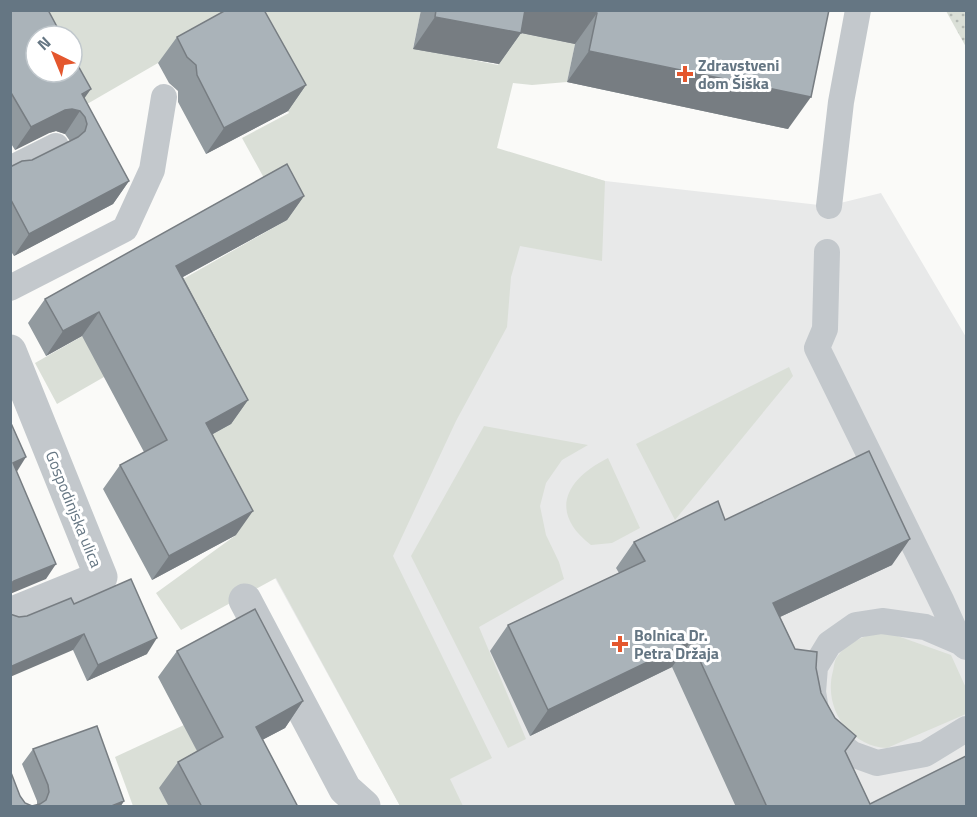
<svg xmlns="http://www.w3.org/2000/svg" width="977" height="817" viewBox="0 0 977 817" font-family="'Titillium Web',sans-serif">
<style>
.built{fill:#e8e9e9}
.grass{fill:#dadfd7}
.park{fill:url(#park-dots)}
.lines{fill:none;stroke-linecap:round;stroke-linejoin:round}
.service{stroke:#c3c8cc;stroke-width:26}
.minor{stroke:#c3c8cc;stroke-width:33}
.wall{fill:#929a9f}
.shaded-wall{fill:#777d82}
.building{fill:#aab3b9;stroke:#777d82;stroke-width:1.5}
.poi-dot{fill:#e4572e;stroke:#fff;stroke-width:2}
.labels{text-anchor:middle;dominant-baseline:central;stroke-width:6;stroke-linejoin:round;paint-order:stroke}
.poi-label{font-size:16px;font-weight:bold;fill:#657683;stroke:#fff;text-anchor:start}
.street-label{font-size:16px;fill:#657683;stroke:#fff}
</style>
<defs>
<pattern id="park-dots" width="8" height="8" patternUnits="userSpaceOnUse" patternTransform="scale(1.5)"><rect width="8" height="8" fill="#dadfd7"/><path d="M2 2h.1M6 6h.1" fill="none" stroke="#b4b9b4" stroke-width="1.8" stroke-linecap="round"/></pattern>
</defs>
<rect width="100%" height="100%" fill="#fafaf8"/>
<path class="built" d="M 316,95 L 605,181 L 828,206 L 881,193 L 966,337 L 966,806 L 400,806 L 270,569 Z"/>
<path class="grass" d="M 20,11 L 421,11 L 413,48 L 498,65 L 506,30 L 575,44 L 567,82 L 532,85 L 513,83 L 497,148 L 605,181 L 602,261 L 520,246 L 511,277 L 507,327 L 456,421 L 393,556 L 492,758 L 450,779 L 463,806 L 400,806 L 276,578 L 181,630 L 156,593 L 236,535 L 189,447 L 231,424 L 104,377 L 57,404 L 35,363 L 287,220 L 242,138 L 289,113 L 237,21 L 158,63 L 75,111 L 72,36 L 36,36 Z
M 789,367 L 793,376 L 675,520 L 636,444 Z
M 484,426 L 588,445 L 562,460 L 546,483 L 540,506 L 546,535 L 559,562 L 564,579 L 479,627 L 526,739 L 508,748 L 411,556 Z
M 608,458 L 640,528 L 612,543 L 591,545 C 548,512 566,479 608,458 Z
M 871,634 L 892,634 L 951,655 L 966,688 L 966,714 L 887,748 C 848,746 823,707 833,671 C 834,667 834,661 837,657 C 845,645 858,639 871,634 Z
M 184,725 L 204,764 L 159,788 L 169,806 L 133,806 L 115,757 Z"/>
<path class="park" d="M 946,11 L 966,11 L 966,47 Z"/>
<g class="lines">
<path class="service" d="M 10,169 L 56,146
M 829,206 L 841,102 L 858,10
M 827,252 L 825,329 L 817,348 L 942,602 L 960,642 L 966,647
M 10,288 L 125,229 L 152,170 L 164,97
M 960,642 L 925,627 L 882,621 L 856,625 L 829,644 L 815,667 L 813,692 L 817,716 L 829,736 L 852,754 L 877,763 L 925,754 L 966,729"/>
<path class="minor" d="M 10,351 L 101,577 L 10,614
M 245,600 L 345,789 L 364,806"/>
</g>
<path class="wall" d="M 10,10 L 84,98 L 129,181 L 113,204 L 14,256 L 10,250 L 10,167 L 32,160 L 70,141 L 65,134 L 56,131 L 49,133 L 15,150 L 10,142 Z
M 421,10 L 829,10 L 788,129 L 567,82 L 575,44 L 521,33 L 499,64 L 413,49 Z
M 177,37 L 306,85 L 288,111 L 206,154 L 178,102 L 178,91 L 169,83 L 158,63 Z
M 304,196 L 287,220 L 183,277 L 248,400 L 231,424 L 213,434 L 236,535 L 152,580 L 103,489 L 120,465 L 144,452 L 82,336 L 46,356 L 28,323 L 45,299 Z
M 725,520 L 892,565 L 780,617 L 795,649 L 816,668 L 821,693 L 845,752 L 870,804 L 966,807 L 736,807 L 672,667 L 530,736 L 490,651 L 508,625 L 619,573 L 616,568 L 634,542 Z
M 74,604 L 147,654 L 87,681 L 73,650 L 19,617 L 27,616 Z
M 177,651 L 303,701 L 285,728 L 262,740 L 298,807 L 169,807 L 159,788 L 178,762 L 197,751 L 158,677 Z
M 33,749 L 124,801 L 120,807 L 10,807 L 20,796 L 25,803 L 32,806 L 37,805 L 37,801 L 22,764 Z"/>
<path class="shaded-wall" d="M 519,10 L 587,10 L 597,13 L 575,44 L 521,33 L 499,64 L 413,49 L 435,17 Z
M 589,51 L 811,97 L 788,129 L 567,82 Z
M 306,85 L 288,111 L 206,154 L 224,128 Z
M 91,89 L 76,110 L 80,111 L 65,134 L 56,131 L 49,133 L 15,150 L 31,127 Z
M 129,181 L 113,204 L 14,256 L 29,234 Z
M 304,196 L 287,220 L 159,290 L 176,266 Z
M 99,312 L 82,336 L 46,356 L 63,331 Z
M 248,400 L 231,424 L 189,447 L 206,423 Z
M 26,457 L 16,473 L 13,463 Z
M 253,511 L 236,535 L 152,580 L 169,556 Z
M 910,539 L 892,565 L 754,629 L 773,603 Z
M 56,564 L 46,579 L 10,594 L 10,584 L 14,581 Z
M 84,634 L 73,650 L 10,677 L 10,667 Z
M 157,638 L 147,654 L 87,681 L 98,665 Z
M 691,641 L 672,667 L 530,736 L 548,710 Z
M 303,701 L 285,728 L 237,753 L 256,727 Z
M 124,801 L 120,807 L 109,807 Z"/>
<path class="building" d="M 10,10 L 48,10 L 62,36 L 36,36 L 36,72 L 72,72 L 72,55 L 91,89 L 82,94 L 129,181 L 29,234 L 10,198 L 10,167 L 22,161 L 32,160 L 78,137 L 85,131 L 87,124 L 85,117 L 80,111 L 72,109 L 65,110 L 31,127 L 10,91 Z
M 226,10 L 264,10 L 306,85 L 224,128 L 197,75 L 196,65 L 187,57 L 177,37 Z
M 436,10 L 525,10 L 521,33 L 435,17 Z
M 587,10 L 829,10 L 811,97 L 589,51 L 597,13 Z
M 287,164 L 304,196 L 176,266 L 248,400 L 206,423 L 253,511 L 169,556 L 120,465 L 167,440 L 99,312 L 63,331 L 45,299 Z
M 10,421 L 26,457 L 13,463 L 56,564 L 14,581 L 10,584 Z
M 869,451 L 910,539 L 773,603 L 795,649 L 817,652 L 816,668 L 821,693 L 835,718 L 856,736 L 845,751 L 870,804 L 966,756 L 966,807 L 767,807 L 691,641 L 548,710 L 508,625 L 645,561 L 634,542 L 718,501 L 725,520 Z
M 131,579 L 157,638 L 98,665 L 84,634 L 10,667 L 10,614 L 19,617 L 27,616 L 71,598 L 74,604 Z
M 255,609 L 303,701 L 256,727 L 298,807 L 202,807 L 178,762 L 223,737 L 177,651 Z
M 97,726 L 124,801 L 109,807 L 10,807 L 10,770 L 20,796 L 25,803 L 32,806 L 40,804 L 46,800 L 49,792 L 48,785 L 33,749 Z"/>
<g class="poi-dot">
<path d="M682 65h6v6h6v6h-6v6h-6v-6h-6v-6h6z"/>
<path d="M617 635h6v6h6v6h-6v6h-6v-6h-6v-6h6z"/>
</g>
<g class="labels">
<g class="poi-label">
<text x="698" y="65">Zdravstveni<tspan x="698" dy="18">dom Šiška</tspan></text>
<text x="634" y="635">Bolnica Dr.<tspan x="634" dy="18">Petra Držaja</tspan></text>
</g>
<g class="street-label">
<text transform="translate(74 509) rotate(68)">Gospodinjska ulica</text>
</g>
</g>
<rect width="977" height="817" fill="none" stroke="#657683" stroke-width="24"/>
<g transform="translate(54 54) rotate(317)"><circle r="28" fill="#ffffff" stroke="#c1c8cd" stroke-width="1.5"/>
<path d="M0-4.5L10 22L0 15L-10 22Z" fill="#e4572e"/>
<text y="-9" font-size="16" font-weight="bold" text-anchor="middle" fill="#657683">N</text>
</g>
</svg>
